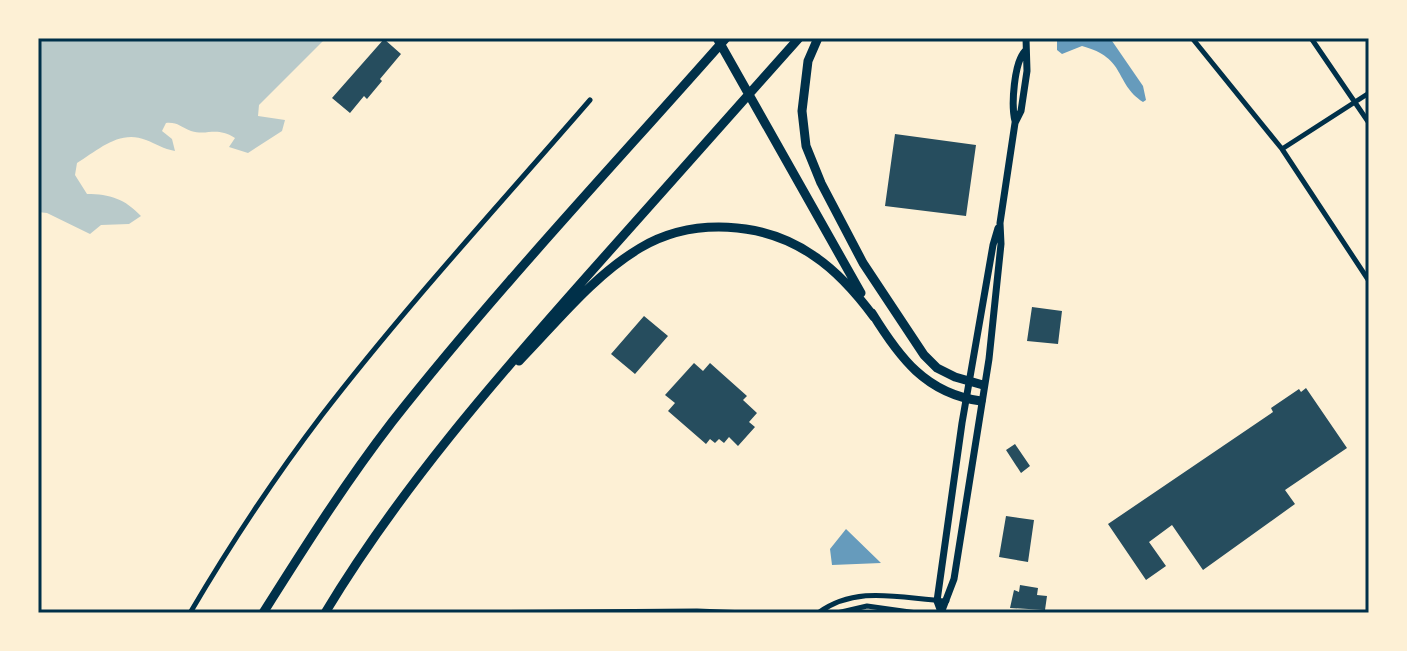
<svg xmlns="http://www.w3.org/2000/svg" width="1407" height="651" viewBox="0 0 1407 651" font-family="Raleway,sans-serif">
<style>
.green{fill:#b9caca}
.water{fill:#669bbc}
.building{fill:#264d5e}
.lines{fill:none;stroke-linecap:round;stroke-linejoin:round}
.minor{stroke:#003049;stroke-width:5}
.secondary{stroke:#003049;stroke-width:7}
.motorway{stroke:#003049;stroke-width:9}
.neatline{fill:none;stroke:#003049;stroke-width:3}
</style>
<rect width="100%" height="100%" fill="#fdf0d5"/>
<path class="green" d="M 38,38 L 326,38 L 259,105 L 258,116 L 285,120 L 282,131 L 248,153 L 229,147 L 235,138 C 216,126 208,136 191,131 C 180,127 178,122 166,123 L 162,131 L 172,139 L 175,151 C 163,149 157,144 146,140 C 120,129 98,150 77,163 L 75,175 L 87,194 C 110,194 125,199 141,216 L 129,224 L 101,225 L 90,234 L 47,213 L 38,212 Z"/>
<path class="water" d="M 1057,38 L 1110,38 L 1143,86 L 1146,100 L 1143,102 C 1114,83 1127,58 1082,46 L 1062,54 L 1057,50 Z
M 846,529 L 881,563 L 832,565 L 830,549 Z"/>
<path class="building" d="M 384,39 L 401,54 L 380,79 L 382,81 L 367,99 L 364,96 L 350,113 L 332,98 Z
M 895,134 L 976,145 L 966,216 L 885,206 Z
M 1032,307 L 1062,311 L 1058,344 L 1027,341 Z
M 644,316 L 668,336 L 635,374 L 611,354 Z
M 694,363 L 703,371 L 710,363 L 747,396 L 743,400 L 757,413 L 749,422 L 755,427 L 738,446 L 729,437 L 724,443 L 719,439 L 715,443 L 710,439 L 706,444 L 668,411 L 675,403 L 665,395 Z
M 1306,388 L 1347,448 L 1285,490 L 1295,504 L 1203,570 L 1172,525 L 1149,542 L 1166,566 L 1146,580 L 1108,524 L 1273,412 L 1271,408 L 1299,389 L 1301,392 Z
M 1015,444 L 1030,466 L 1021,473 L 1006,450 Z
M 1006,516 L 1034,520 L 1028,562 L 999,557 Z
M 1020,585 L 1038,588 L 1037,595 L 1047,596 L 1045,610 L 1010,608 L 1014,590 L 1019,592 Z"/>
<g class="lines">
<path class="minor" d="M 1192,38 L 1282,149 L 1369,281
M 1311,38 L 1369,123
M 1282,149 L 1369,93
M 190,613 C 230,545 274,478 322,415 C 406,306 500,204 590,100
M 453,613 L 697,611 L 747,613
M 818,613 C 858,584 902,599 947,601
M 837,613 L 867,606 L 917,613"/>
<path class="secondary" d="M 1015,121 C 1011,105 1014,63 1025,51
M 941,612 L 937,601 L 962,423 L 993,245 L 998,228
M 941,613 L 954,579 L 989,359 L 1001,244 L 1000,223 L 1015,123 L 1021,111 L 1027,71 L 1026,38"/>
<path class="motorway" d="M 717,38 L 861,293
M 818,38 L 808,61 L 802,111 L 806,146 L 821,183 L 863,263 L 924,355 L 937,368 L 955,377 L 983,385
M 872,313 C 899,357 926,394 981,401
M 519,361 C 557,322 593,276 640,248 C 692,217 764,221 814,256 C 838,272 857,294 874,317
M 263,613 C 304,548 345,483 392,422 C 497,289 614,165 726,38
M 325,613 C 399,490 494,381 589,274 C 659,195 729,117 799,38"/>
</g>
<rect width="1407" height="651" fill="none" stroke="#fdf0d5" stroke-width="80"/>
<rect x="40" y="40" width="1327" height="571" class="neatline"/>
</svg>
